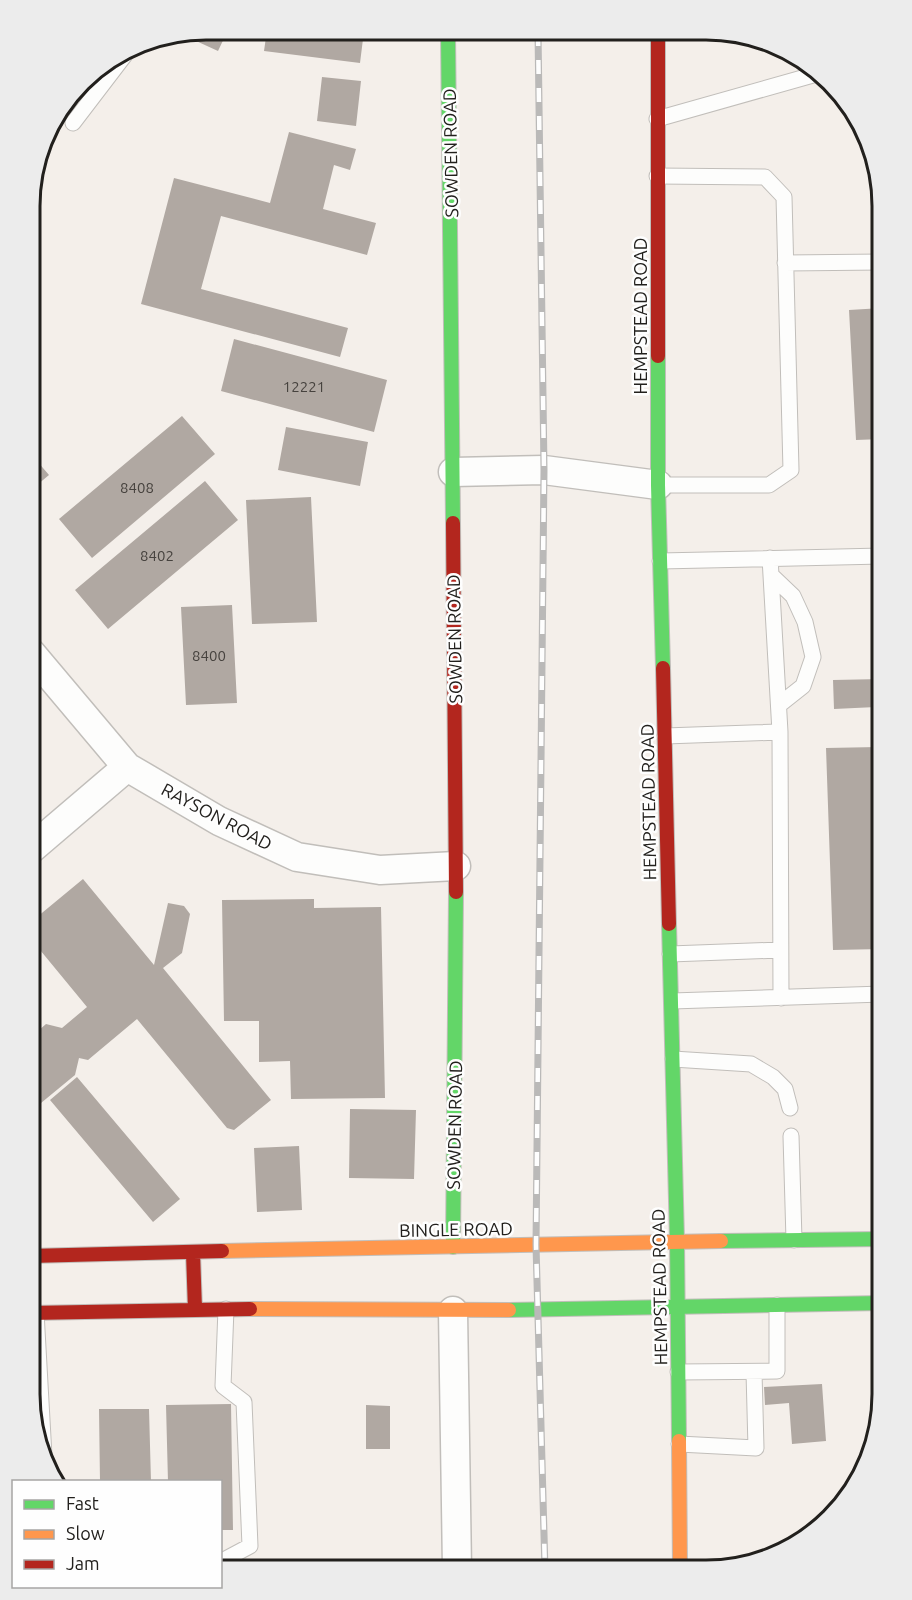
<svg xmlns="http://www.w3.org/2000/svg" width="912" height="1600" viewBox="0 0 912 1600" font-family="Ubuntu,sans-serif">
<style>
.building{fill:#b0a8a2}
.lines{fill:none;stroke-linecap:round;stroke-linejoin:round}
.lane-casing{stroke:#c1beba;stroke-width:17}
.street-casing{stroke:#c1beba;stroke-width:31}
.fast-casing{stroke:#c1beba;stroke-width:16}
.slow-casing{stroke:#c1beba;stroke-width:16}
.jam-casing{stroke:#c1beba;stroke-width:16}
.lane{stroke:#fdfdfc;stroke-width:15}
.street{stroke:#fdfdfc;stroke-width:28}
.fast{stroke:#63d668;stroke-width:14}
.slow{stroke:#ff974d;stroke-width:14}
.jam{stroke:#b3261e;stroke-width:14}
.rail-casing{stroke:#bab9b8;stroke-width:7}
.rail{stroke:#fefefe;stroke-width:4.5;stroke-dasharray:14;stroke-linecap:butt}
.labels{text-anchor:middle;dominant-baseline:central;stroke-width:5;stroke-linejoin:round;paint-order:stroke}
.number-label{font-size:15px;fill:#46423e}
.street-label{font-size:18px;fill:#22201d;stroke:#fefefe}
.rim{fill:none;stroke:#22201d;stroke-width:3}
</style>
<rect width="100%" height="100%" fill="#f4efea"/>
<path class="building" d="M 207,30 L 228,30 L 218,51 L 183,35 Z
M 267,30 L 364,31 L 360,63 L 264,51 Z
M 322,77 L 361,81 L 356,126 L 317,121 Z
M 289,132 L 356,149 L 350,170 L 334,165 L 323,209 L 376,223 L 367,255 L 221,216 L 201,289 L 348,328 L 340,357 L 141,304 L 174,178 L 270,203 Z
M 882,308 L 882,439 L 856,440 L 849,310 Z
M 234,339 L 387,380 L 374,432 L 221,391 Z
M 182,416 L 215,454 L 92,558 L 59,519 Z
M 286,427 L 368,442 L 360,486 L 278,470 Z
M 31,454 L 49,475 L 31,490 Z
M 205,481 L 238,520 L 108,629 L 75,590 Z
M 311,497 L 317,622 L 252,624 L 246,500 Z
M 232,605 L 237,703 L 186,705 L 181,607 Z
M 882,679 L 882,949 L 833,950 L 826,748 L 878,747 L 876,707 L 834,709 L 833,680 Z
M 83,879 L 154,965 L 168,903 L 184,906 L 190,914 L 182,953 L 163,968 L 271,1100 L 234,1130 L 227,1128 L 137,1019 L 88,1060 L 79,1058 L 75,1075 L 41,1103 L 30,1090 L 30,1038 L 46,1024 L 62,1028 L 87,1007 L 31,939 L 31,922 Z
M 314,899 L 314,908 L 381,907 L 385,1098 L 291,1099 L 290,1061 L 259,1062 L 259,1021 L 224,1021 L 222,900 Z
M 77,1077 L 180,1199 L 153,1222 L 50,1100 Z
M 350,1109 L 416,1110 L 414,1179 L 349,1178 Z
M 299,1146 L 302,1210 L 257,1212 L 254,1148 Z
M 822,1384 L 826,1441 L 792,1444 L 789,1403 L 765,1405 L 764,1387 Z
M 231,1404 L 233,1530 L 220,1530 L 220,1482 L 168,1482 L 166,1405 Z
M 366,1405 L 390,1406 L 390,1449 L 366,1449 Z
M 99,1409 L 149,1409 L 151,1482 L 100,1482 Z"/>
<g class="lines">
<g class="lane-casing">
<path id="lane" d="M 657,119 L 820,73
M 73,123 L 128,51
M 657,176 L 765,177 L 784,197 L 791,470 L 769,485 L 658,485
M 785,263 L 882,262
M 770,558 L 780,732 L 781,998
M 660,561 L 882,556
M 772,576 L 793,596 L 805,622 L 813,657 L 803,686 L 779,705
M 665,736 L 780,732
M 670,954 L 780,950
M 672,1001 L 882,994
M 673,1059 L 751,1064 L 773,1077 L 785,1089 L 790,1108
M 791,1136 L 794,1240
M 36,1312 L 44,1456
M 678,1372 L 777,1371 L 777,1305
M 679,1444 L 756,1448 L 754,1372
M 220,1562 L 250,1546 L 244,1402 L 223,1386 L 226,1309"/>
</g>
<g class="street-casing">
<path id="street" d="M 453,472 L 544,470 L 658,485
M 31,653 L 127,767 L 219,821 L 297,857 L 380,870 L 456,866
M 31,849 L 127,767
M 453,1311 L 457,1569"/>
</g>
<g class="fast-casing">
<path id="fast" d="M 448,32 L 453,523
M 658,356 L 658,485 L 663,668
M 669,924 L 677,1240 L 679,1441
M 721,1241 L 882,1239
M 453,1247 L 456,892
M 509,1310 L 882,1303"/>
</g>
<g class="slow-casing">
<path id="slow" d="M 222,1251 L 721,1241
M 250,1309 L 509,1310
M 679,1441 L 680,1570"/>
</g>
<g class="jam-casing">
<path id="jam" d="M 658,33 L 658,356
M 453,523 L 456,892
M 663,668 L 669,924
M 193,1253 L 195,1309
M 30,1256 L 222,1251
M 30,1313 L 250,1309"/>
</g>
<use href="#lane" class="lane"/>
<use href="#street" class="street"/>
<use href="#fast" class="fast"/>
<use href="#slow" class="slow"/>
<use href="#jam" class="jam"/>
<g class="rail-casing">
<path id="rail" d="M 538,32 L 544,470 L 536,1245 L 545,1570"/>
</g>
<use href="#rail" class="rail"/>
</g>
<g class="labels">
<g class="number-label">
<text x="304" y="386">12221</text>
<text x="137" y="487">8408</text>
<text x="157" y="555">8402</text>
<text x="209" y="655">8400</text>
</g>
<g class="street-label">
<text transform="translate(450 153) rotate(-91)">SOWDEN ROAD</text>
<text transform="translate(640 316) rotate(-90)">HEMPSTEAD ROAD</text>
<text transform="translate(454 639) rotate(-91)">SOWDEN ROAD</text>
<text transform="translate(648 802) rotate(-91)">HEMPSTEAD ROAD</text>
<text transform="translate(217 816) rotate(28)">RAYSON ROAD</text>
<text transform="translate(454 1125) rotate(-89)">SOWDEN ROAD</text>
<text transform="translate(456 1229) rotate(-1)">BINGLE ROAD</text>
<text transform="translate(659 1287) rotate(-91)">HEMPSTEAD ROAD</text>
</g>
</g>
<path d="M0 0H912V1600H0ZM206 40H706A166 166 0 0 1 872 206V1394A166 166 0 0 1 706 1560H206A166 166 0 0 1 40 1394V206A166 166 0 0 1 206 40Z" fill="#ececec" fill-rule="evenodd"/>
<path class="rim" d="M206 40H706A166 166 0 0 1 872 206V1394A166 166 0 0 1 706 1560H206A166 166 0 0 1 40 1394V206A166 166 0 0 1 206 40Z"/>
<rect x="12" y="1480" width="210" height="108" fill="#fefefe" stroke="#a6a5a4" stroke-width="1.5"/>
<rect x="24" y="1500" width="30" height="9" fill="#63d668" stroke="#a6a5a4" stroke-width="1.5"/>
<text x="66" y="1510" font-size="18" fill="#22201d">Fast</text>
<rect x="24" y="1530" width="30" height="9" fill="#ff974d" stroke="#a6a5a4" stroke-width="1.5"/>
<text x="66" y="1540" font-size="18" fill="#22201d">Slow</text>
<rect x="24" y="1560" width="30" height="9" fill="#b3261e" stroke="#a6a5a4" stroke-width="1.5"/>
<text x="66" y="1570" font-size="18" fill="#22201d">Jam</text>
</svg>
